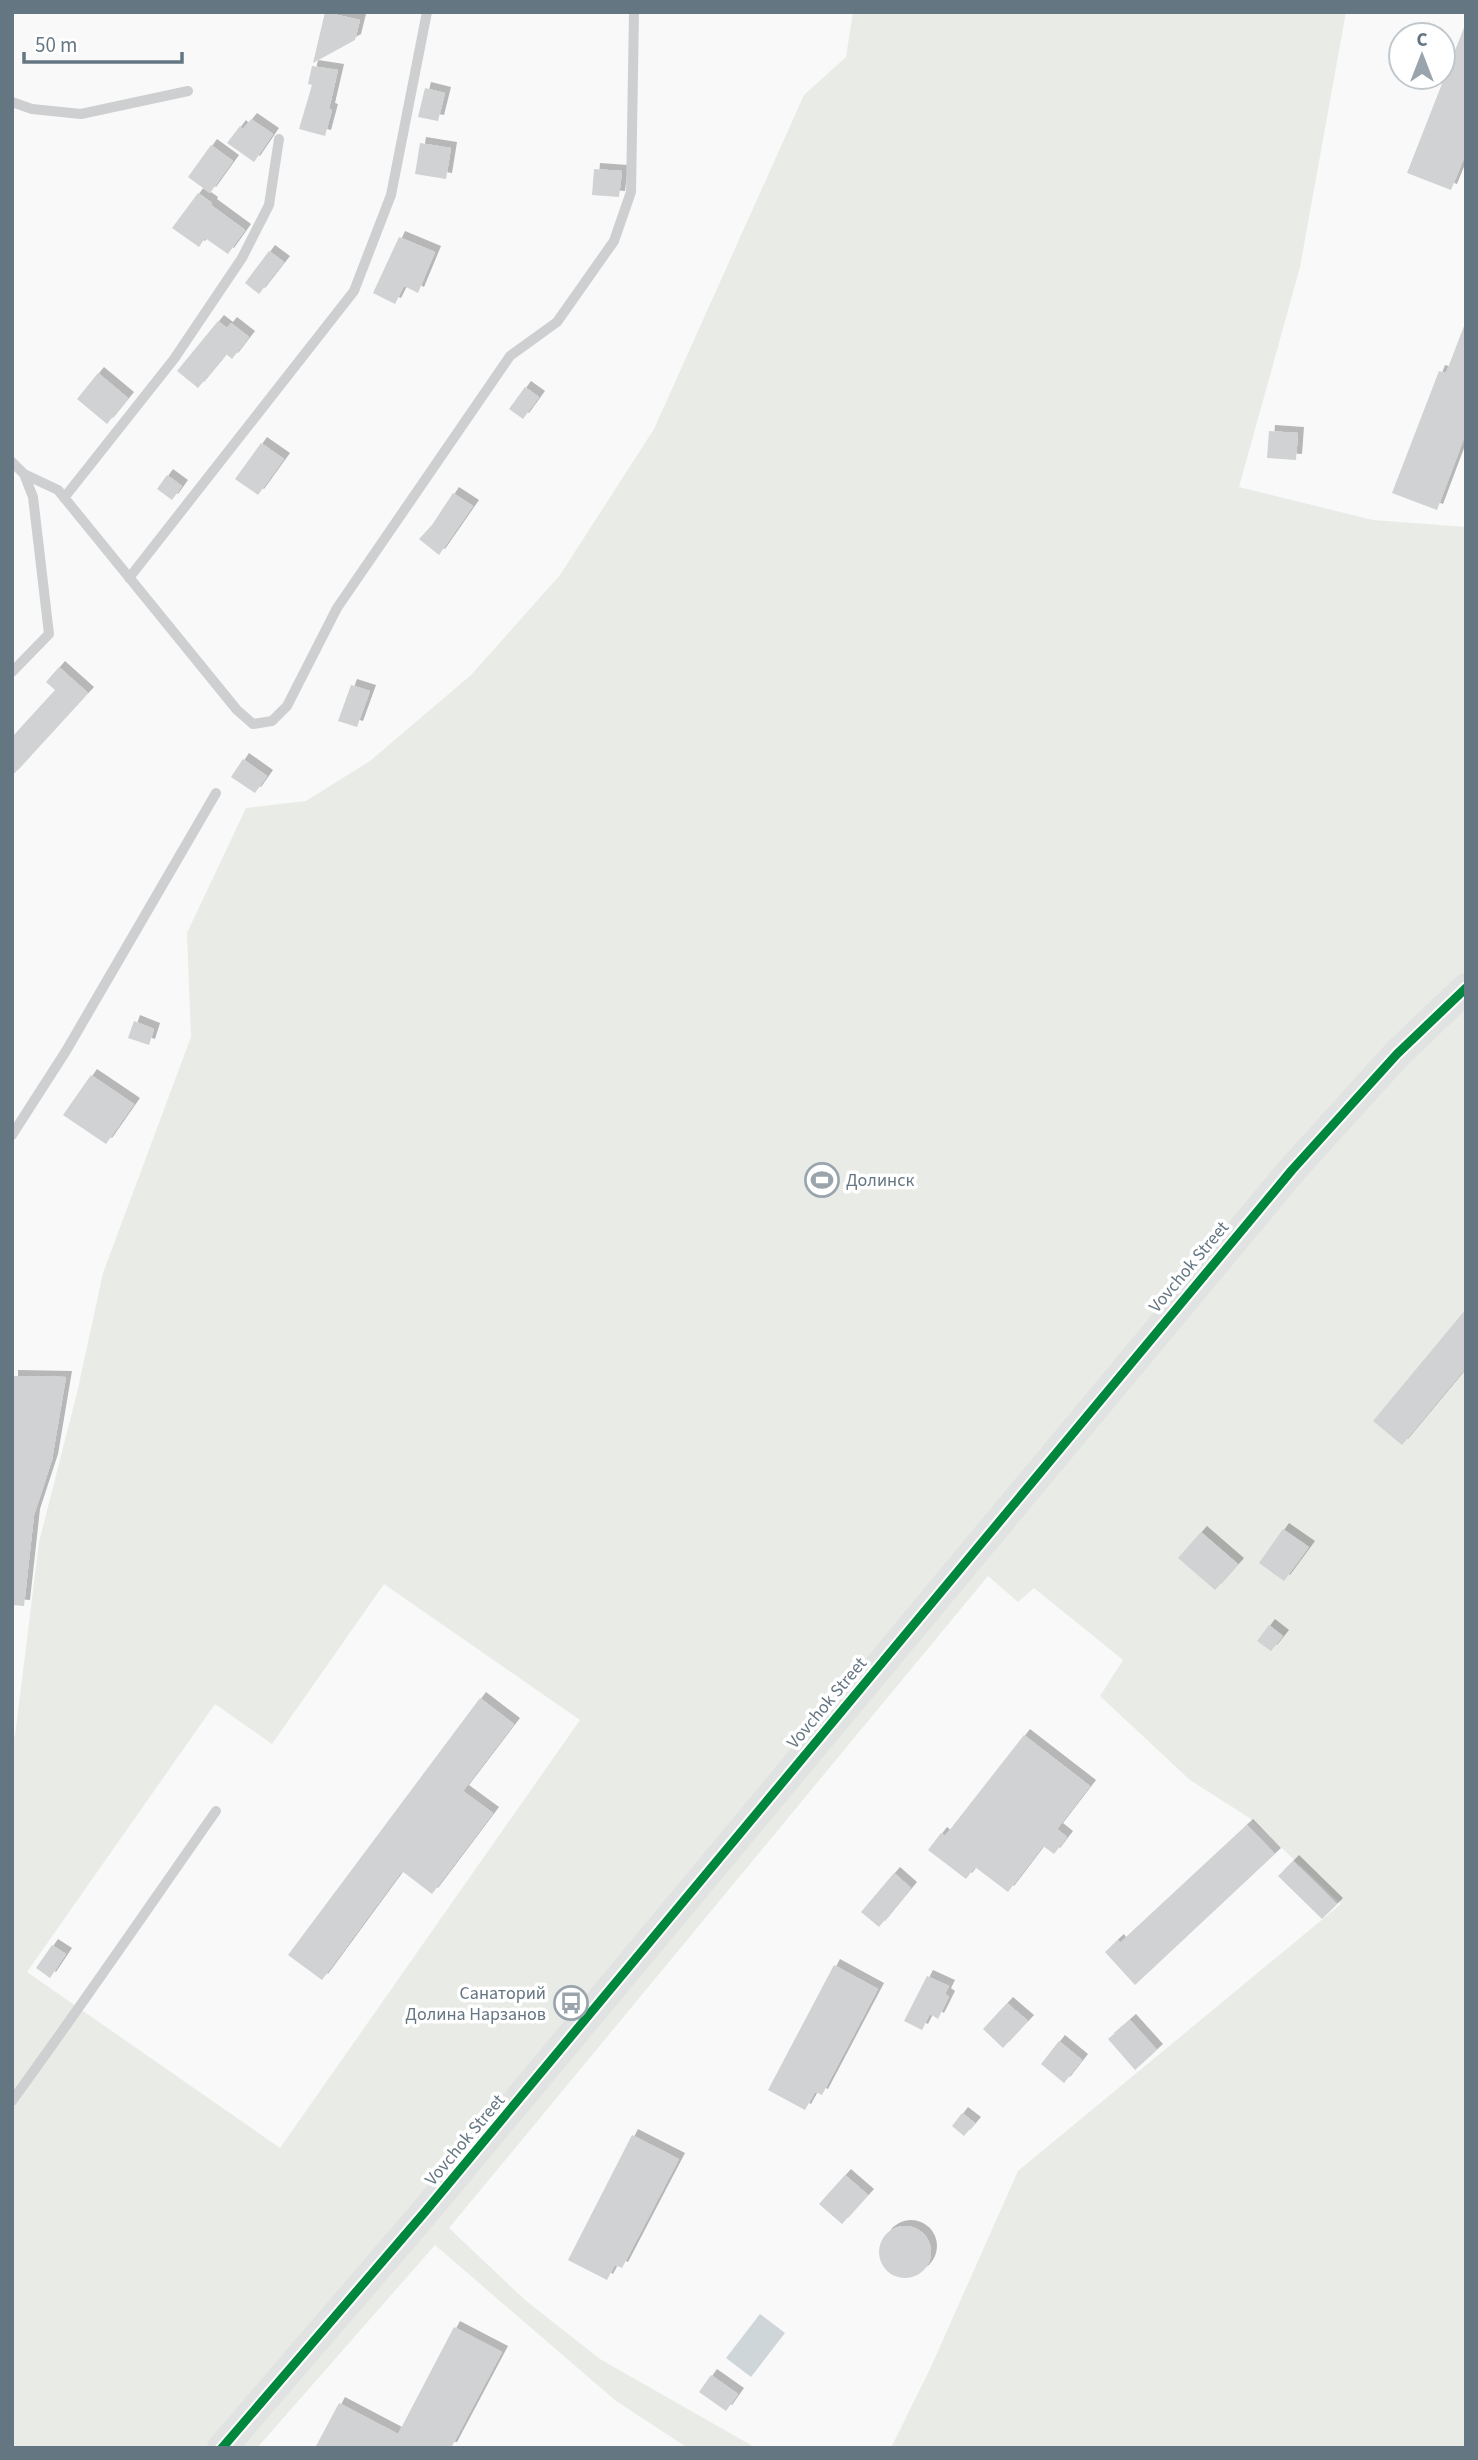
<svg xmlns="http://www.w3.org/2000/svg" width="1478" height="2460" viewBox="0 0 1478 2460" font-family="'Source Sans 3',sans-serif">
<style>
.green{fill:#e8ebe6;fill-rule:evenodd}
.water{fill:#ced6d9}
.building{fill:#d0d2d3;filter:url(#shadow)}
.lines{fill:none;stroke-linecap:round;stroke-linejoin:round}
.lane{stroke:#cecfd0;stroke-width:10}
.secondary{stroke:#e1e2e2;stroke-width:30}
.cycleway-casing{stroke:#fff;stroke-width:13}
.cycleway{stroke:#00873e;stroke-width:9}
.labels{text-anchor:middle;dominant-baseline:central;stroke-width:7;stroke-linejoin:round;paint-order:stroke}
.poi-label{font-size:18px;fill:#657683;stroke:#fff;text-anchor:start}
.street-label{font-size:18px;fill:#657683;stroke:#fff}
</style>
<defs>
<filter id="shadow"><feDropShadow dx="6" dy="-6" stdDeviation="0" flood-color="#0004"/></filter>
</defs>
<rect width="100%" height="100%" fill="#f9f9f9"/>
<path class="green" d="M 853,12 L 1346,12 L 1300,267 L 1239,487 L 1373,520 L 1466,527 L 1466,2448 L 891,2448 L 930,2369 L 1018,2171 L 1341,1904 L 1251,1819 L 1190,1780 L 1100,1696 L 1123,1660 L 1034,1588 L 1018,1602 L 988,1576 L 449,2228 L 525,2300 L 600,2359 L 756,2448 L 688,2448 L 616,2401 L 435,2245 L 257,2448 L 12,2448 L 12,1739 L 15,1736 L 39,1542 L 77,1393 L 103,1273 L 191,1037 L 187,933 L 246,808 L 306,801 L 370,761 L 471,675 L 560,575 L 654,429 L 804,95 L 846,57 ZM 384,1584 L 580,1720 L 280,2148 L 27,1972 L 215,1704 L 272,1744 Z"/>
<path class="water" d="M 760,2314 L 785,2333 L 751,2377 L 726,2358 Z"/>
<path class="building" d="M 325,12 L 360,20 L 355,40 L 313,63 Z
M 1465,25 L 1466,153 L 1451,190 L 1407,173 Z
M 312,66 L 338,70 L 329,109 L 332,110 L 325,136 L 299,129 L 312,85 L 308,84 Z
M 425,88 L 445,93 L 438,121 L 418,117 Z
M 251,119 L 273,134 L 254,162 L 227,143 L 240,126 L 243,129 Z
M 420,143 L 451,148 L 446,179 L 415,174 Z
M 211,145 L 233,161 L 210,193 L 188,177 Z
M 594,169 L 622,171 L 619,197 L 592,195 Z
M 198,193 L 212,203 L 211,205 L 245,230 L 228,254 L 205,238 L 199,247 L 172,228 Z
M 399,237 L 435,252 L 418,293 L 404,286 L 395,304 L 373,293 Z
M 269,251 L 284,262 L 259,294 L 245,283 Z
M 218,321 L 227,328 L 231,323 L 249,337 L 232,359 L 226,354 L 198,388 L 177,371 Z
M 1464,326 L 1466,433 L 1437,510 L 1392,493 L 1439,371 L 1446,373 Z
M 98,373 L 128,398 L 107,424 L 77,399 Z
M 525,387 L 539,397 L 523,419 L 509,409 Z
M 1269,431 L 1298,433 L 1296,460 L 1267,458 Z
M 261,443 L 284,459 L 258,495 L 235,479 Z
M 167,475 L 182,486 L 172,500 L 157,489 Z
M 453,493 L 473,506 L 439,555 L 419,539 L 432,525 Z
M 59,667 L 88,693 L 12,776 L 12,737 L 55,690 L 46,682 Z
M 351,685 L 370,691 L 357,727 L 338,721 Z
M 243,759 L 267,776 L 255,793 L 231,777 Z
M 134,1021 L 154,1029 L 149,1045 L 128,1038 Z
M 91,1075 L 134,1104 L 106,1144 L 63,1115 Z
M 1466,1309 L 1466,1368 L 1402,1445 L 1373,1421 Z
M 12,1376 L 66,1377 L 52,1460 L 34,1515 L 24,1606 L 12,1605 Z
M 1283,1529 L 1309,1547 L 1284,1581 L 1259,1563 Z
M 1201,1532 L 1238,1564 L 1215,1590 L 1178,1558 Z
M 1269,1625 L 1283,1636 L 1271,1651 L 1257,1641 Z
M 480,1698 L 514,1724 L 463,1791 L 493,1813 L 432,1894 L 402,1871 L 322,1980 L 288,1955 Z
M 1024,1735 L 1090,1786 L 1057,1829 L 1067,1837 L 1054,1854 L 1043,1846 L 1008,1892 L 975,1867 L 966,1879 L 928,1850 L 941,1833 L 945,1836 Z
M 1247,1825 L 1275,1854 L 1135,1985 L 1105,1952 L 1118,1940 L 1120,1943 Z
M 1293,1861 L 1337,1904 L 1322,1919 L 1278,1876 Z
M 894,1873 L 911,1888 L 879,1927 L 861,1912 Z
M 52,1945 L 66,1954 L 50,1978 L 36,1968 Z
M 834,1965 L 878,1989 L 822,2095 L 815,2092 L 805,2110 L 768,2090 Z
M 927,1976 L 949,1986 L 945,1994 L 949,1997 L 938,2019 L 930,2014 L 922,2030 L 904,2021 Z
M 1007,2003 L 1028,2021 L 1003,2048 L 983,2029 Z
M 1130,2020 L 1157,2050 L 1135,2070 L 1108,2039 Z
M 1059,2041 L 1082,2060 L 1064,2083 L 1041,2064 Z
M 962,2113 L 975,2123 L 964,2136 L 952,2126 Z
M 632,2135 L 679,2159 L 622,2268 L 615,2265 L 607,2280 L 568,2260 Z
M 845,2175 L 868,2195 L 842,2224 L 819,2204 Z
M879 2252a26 26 0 1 1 52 0a26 26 0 1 1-52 0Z
M 454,2327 L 502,2352 L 451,2448 L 315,2448 L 339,2403 L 398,2434 Z
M 711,2375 L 738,2394 L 726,2411 L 699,2392 Z"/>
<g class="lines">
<path class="lane" d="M 12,102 L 32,109 L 81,114 L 188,91
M 12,462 L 24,474 L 33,497 L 49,634 L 12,672
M 24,474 L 58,490 L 237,710 L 253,724 L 272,721 L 287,706 L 337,608 L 510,356 L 557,322 L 614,241 L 631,192 L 634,12
M 64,498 L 174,359 L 242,258 L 269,205 L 279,139
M 129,578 L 354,291 L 391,195 L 427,12
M 12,1135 L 66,1051 L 216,793
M 12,2101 C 82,2005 148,1908 216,1811"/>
<path class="secondary" d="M 222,2448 L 424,2213 L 1292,1170 L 1397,1054 L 1466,988"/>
<g class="cycleway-casing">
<path id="cycleway" d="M 222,2448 L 424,2213 L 1292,1170 L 1397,1054 L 1466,988"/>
</g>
<use href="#cycleway" class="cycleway"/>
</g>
<defs>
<g id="stadium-ring" transform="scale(1.75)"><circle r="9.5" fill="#fff" stroke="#99a4ac" stroke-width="1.5"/><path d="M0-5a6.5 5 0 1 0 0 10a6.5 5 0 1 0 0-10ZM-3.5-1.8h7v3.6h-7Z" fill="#99a4ac"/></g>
<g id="bus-ring" transform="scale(1.75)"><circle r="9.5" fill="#fff" stroke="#99a4ac" stroke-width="1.5"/><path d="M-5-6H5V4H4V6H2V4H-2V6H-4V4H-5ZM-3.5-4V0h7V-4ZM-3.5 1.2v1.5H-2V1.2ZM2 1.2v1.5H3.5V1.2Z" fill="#99a4ac"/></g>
</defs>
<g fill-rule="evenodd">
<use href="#stadium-ring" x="822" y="1180"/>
<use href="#bus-ring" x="571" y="2003"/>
</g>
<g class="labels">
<g class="poi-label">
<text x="846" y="1180">Долинск</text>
<text x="546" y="1993" text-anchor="end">Санаторий<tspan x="546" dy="21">Долина Нарзанов</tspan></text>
</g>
<g class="street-label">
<text transform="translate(1189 1267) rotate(-50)">Vovchok Street</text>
<text transform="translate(827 1703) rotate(-50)">Vovchok Street</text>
<text transform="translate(465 2140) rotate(-50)">Vovchok Street</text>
</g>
</g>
<rect width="1478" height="2460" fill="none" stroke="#657683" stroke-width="28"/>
<g transform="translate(1422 56)"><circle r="33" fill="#ffffff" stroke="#c1c8cd" stroke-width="2"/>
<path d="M0-5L12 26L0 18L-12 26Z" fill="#99a4ac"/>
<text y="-10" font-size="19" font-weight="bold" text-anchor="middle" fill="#657683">С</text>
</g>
<path d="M24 52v10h158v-10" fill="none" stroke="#657683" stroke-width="3.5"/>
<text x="35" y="52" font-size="21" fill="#657683" stroke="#ffffff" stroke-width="5" paint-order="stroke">50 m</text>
</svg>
